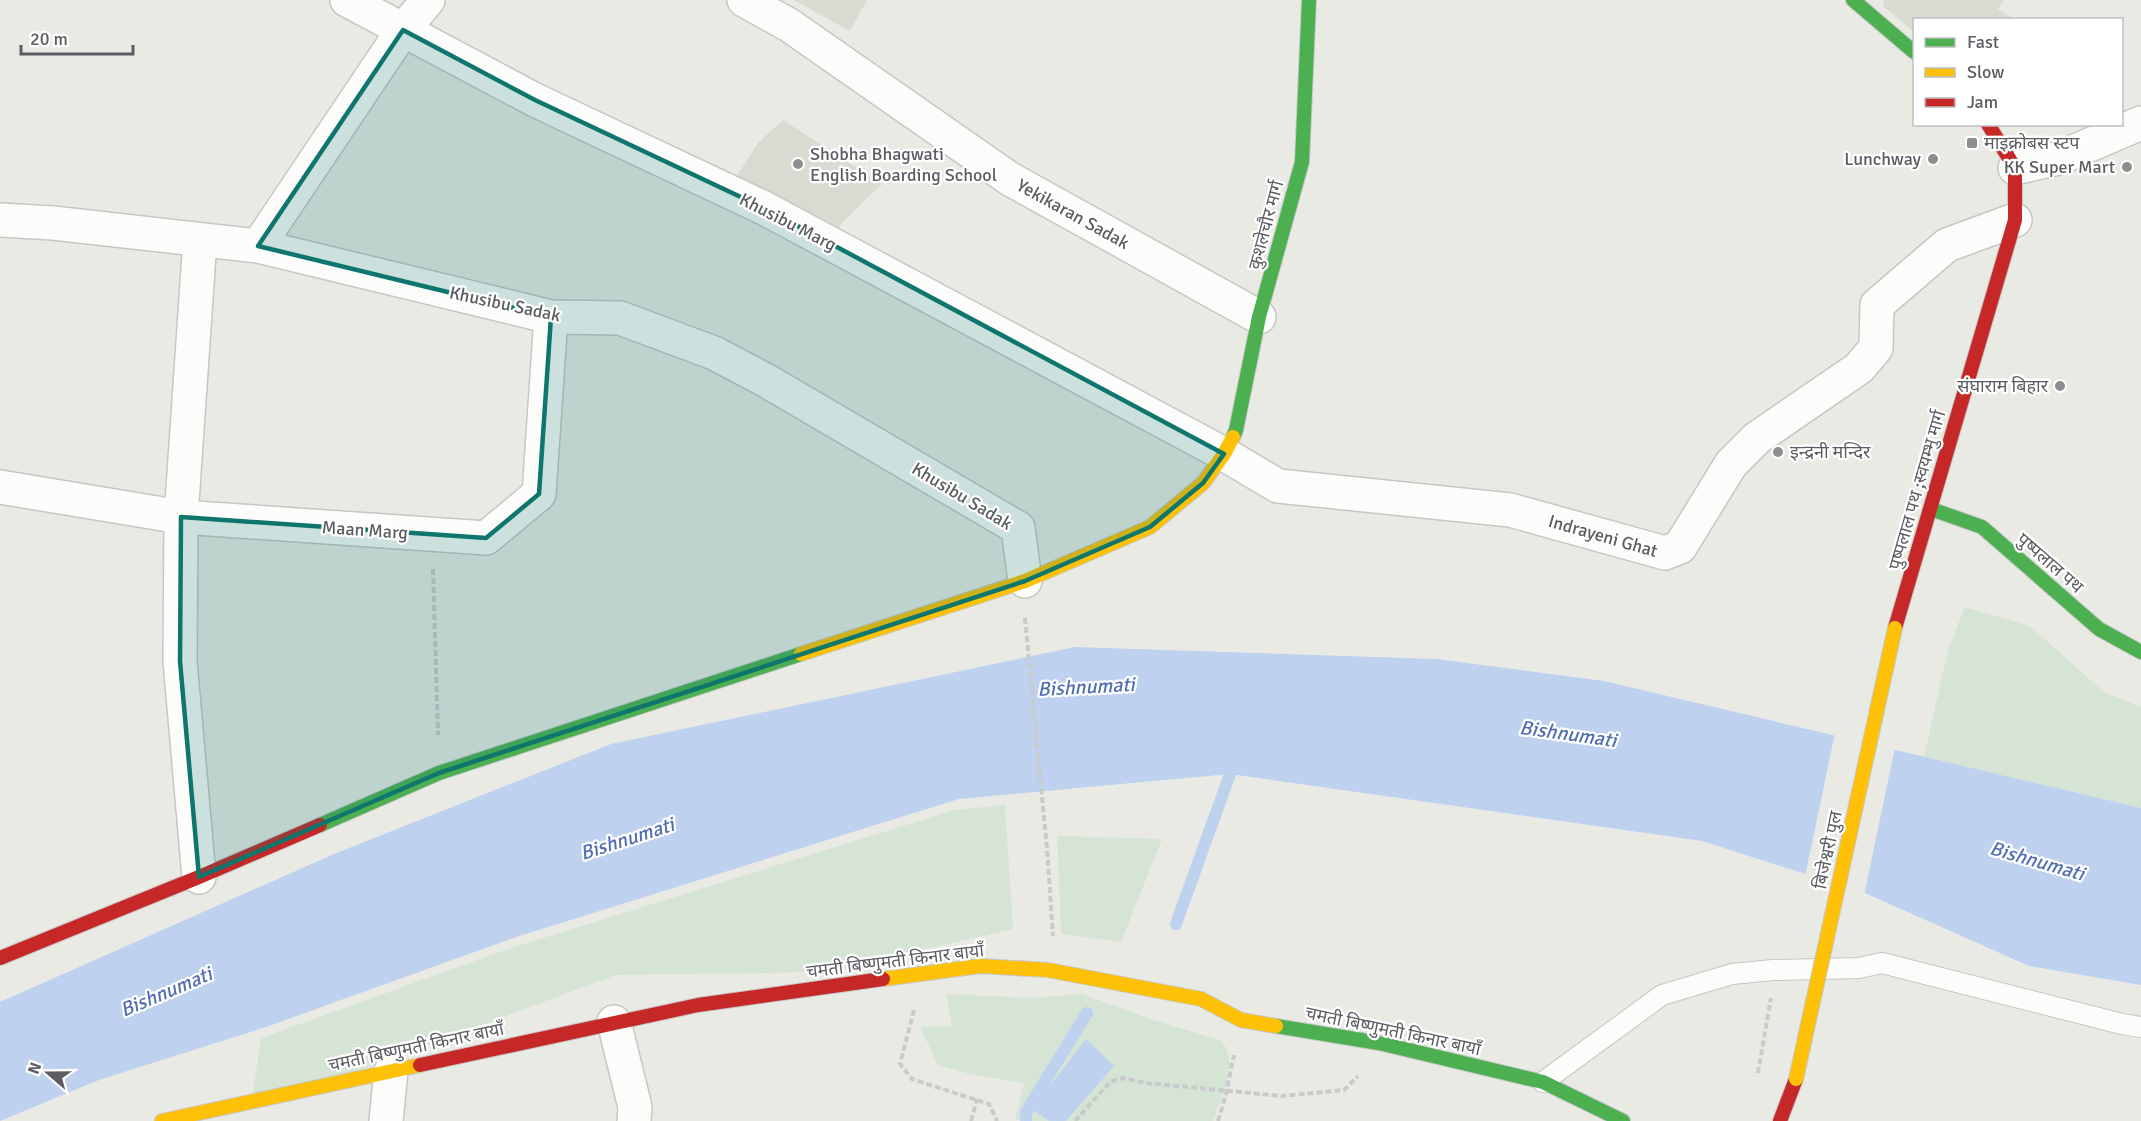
<svg xmlns="http://www.w3.org/2000/svg" width="2141" height="1121" viewBox="0 0 2141 1121" font-family="Signika,'Noto Sans Devanagari',sans-serif">
<style>
.education{fill:#dadad3}
.green{fill:#d5e4d5}
.water{fill:#bed1ef}
.pier{fill:#eaeae5}
.lines{fill:none;stroke-linecap:round;stroke-linejoin:round}
.stream{stroke:#bed1ef;stroke-width:12}
.lane-casing{stroke:#c6c6c5;stroke-width:22}
.street-casing{stroke:#c6c6c5;stroke-width:36}
.fast-casing{stroke:#c6c7c7;stroke-width:16}
.slow-casing{stroke:#c6c7c7;stroke-width:16}
.jam-casing{stroke:#c6c7c7;stroke-width:16}
.path{stroke:#c8cbca;stroke-width:4;stroke-dasharray:6 3;stroke-linecap:butt}
.lane{stroke:#fcfcfb;stroke-width:20}
.street{stroke:#fcfcfb;stroke-width:33}
.fast{stroke:#4caf50;stroke-width:14}
.slow{stroke:#ffc107;stroke-width:14}
.jam{stroke:#c62828;stroke-width:14}
.slow-bridge-casing{stroke:#c6c7c7;stroke-width:16;stroke-linecap:butt}
.slow-bridge{stroke:#ffc107;stroke-width:14}
.marked{fill:#0f766e;fill-opacity:0.2;stroke:#0f766e;stroke-width:4.5;stroke-linejoin:round}
.poi-dot{fill:#8d8e90;stroke:#fff;stroke-width:2}
.labels{text-anchor:middle;dominant-baseline:central;stroke-width:4.5;stroke-linejoin:round;paint-order:stroke}
.poi-label{font-size:18px;fill:#5b5d62;stroke:#fff;text-anchor:start}
.street-label{font-size:18px;fill:#5b5d62;stroke:#fff}
.water-label{font-size:20px;font-style:italic;fill:#526fb3;stroke:#fff}
</style>
<rect width="100%" height="100%" fill="#eaeae5"/>
<path class="education" d="M 794,0 L 867,0 L 850,31 Z
M 1884,0 L 2004,0 L 1998,9 L 2014,19 L 1914,20 L 1914,32 L 1883,6 Z
M 783,120 L 882,184 L 841,224 L 838,233 L 730,187 L 758,143 Z"/>
<path class="green" d="M 1965,607 L 2030,626 L 2104,692 L 2141,707 L 2141,808 L 1924,757 L 1948,650 Z
M 1005,805 L 1013,929 L 828,972 L 616,975 L 250,1111 L 261,1038 L 511,948 L 954,810 Z
M 1057,836 L 1162,839 L 1121,942 L 1061,934 Z
M 946,994 L 1032,998 L 1082,994 L 1153,1020 L 1220,1040 C 1242,1062 1221,1096 1213,1121 L 1022,1121 L 1015,1119 L 1024,1083 L 969,1074 L 938,1065 L 920,1027 L 952,1026 Z"/>
<path class="water" d="M 1075,647 L 1437,659 L 1604,681 L 2141,808 L 2141,985 L 2029,966 L 1865,893 L 1702,841 L 1230,774 L 959,799 L 516,937 L 266,1027 L 99,1080 L 0,1121 L 0,1002 L 334,854 L 611,744 Z
M 1086,1039 L 1114,1066 L 1066,1121 L 1049,1121 L 1032,1109 Z"/>
<path class="pier" d="M 1835,733 L 1895,747 L 1864,896 L 1805,877 Z"/>
<g class="lines">
<path class="stream" d="M 1176,924 L 1230,774
M 1026,1121 L 1026,1112 L 1087,1013"/>
<g class="lane-casing">
<path id="lane" d="M 1543,1082 L 1662,995 L 1732,974 L 1773,970 L 1859,968 L 1882,963 L 2122,1024 L 2141,1027"/>
</g>
<g class="street-casing">
<path id="street" d="M 347,0 L 535,100 L 764,208 L 1224,454 L 1278,486 L 1510,510 L 1665,553 L 1680,547 L 1731,464 L 1757,438 L 1859,368 L 1876,348 L 1877,305 L 1947,245 L 2015,220
M 744,0 L 789,25 L 1010,179 L 1259,317
M 2015,168 L 2059,158 L 2141,123
M 0,220 L 53,223 L 258,246 L 551,317 L 620,318 L 714,353 L 767,381 L 1018,528 L 1025,581
M 258,246 L 403,30 L 428,0
M 0,487 L 181,517 L 486,538 L 539,494 L 551,317
M 199,877 L 180,661 L 181,517 L 200,240
M 614,1022 L 635,1107 L 634,1121
M 386,1121 L 391,1071"/>
</g>
<g class="fast-casing">
<path id="fast" d="M 1853,0 L 1914,52
M 1233,437 L 1236,430 L 1259,317 L 1302,162 L 1309,0
M 1931,509 L 1982,527 L 2099,629 L 2141,652
M 320,825 L 439,773 L 801,654
M 1276,1026 L 1379,1043 L 1543,1082 L 1623,1121"/>
</g>
<g class="slow-casing">
<path id="slow" d="M 801,654 L 1025,581 L 1150,527 L 1203,483 L 1224,454 L 1233,437
M 883,979 L 980,966 L 1048,970 L 1201,999 L 1241,1020 L 1276,1026
M 162,1121 L 420,1065"/>
</g>
<g class="jam-casing">
<path id="jam" d="M 1895,628 L 2015,220 L 2015,168 L 1988,124
M 0,958 L 199,877 L 320,825
M 420,1065 L 698,1005 L 883,979
M 1780,1121 L 1796,1079"/>
</g>
<path class="path" d="M 433,569 L 438,735
M 1025,618 L 1047,849 L 1053,936
M 914,1010 L 900,1064 L 912,1079 L 989,1104 L 997,1121
M 1758,1073 L 1771,998
M 971,1121 L 977,1099
M 1075,1121 L 1111,1081 L 1124,1078 L 1145,1083 L 1282,1096 L 1344,1090 L 1358,1076
M 1218,1121 L 1225,1098 L 1234,1055"/>
<use href="#lane" class="lane"/>
<use href="#street" class="street"/>
<use href="#fast" class="fast"/>
<use href="#slow" class="slow"/>
<use href="#jam" class="jam"/>
<g class="slow-bridge-casing">
<path id="slow-bridge" d="M 1796,1079 L 1895,628"/>
</g>
<use href="#slow-bridge" class="slow-bridge"/>
</g>
<path class="marked" d="M 403,30 L 535,100 L 764,208 L 1224,454 L 1203,483 L 1150,527 L 1025,581 L 439,773 L 199,877 L 180,661 L 181,517 L 486,538 L 539,494 L 551,317 L 258,246 Z"/>
<g class="poi-dot">
<rect x="1966" y="137" width="12" height="12" rx="3"/>
<circle cx="1933" cy="159" r="6"/>
<circle cx="798" cy="164" r="6"/>
<circle cx="2127" cy="167" r="6"/>
<circle cx="2060" cy="386" r="6"/>
<circle cx="1778" cy="452" r="6"/>
</g>
<g class="labels">
<g class="poi-label">
<text x="1984" y="143">माइक्रोबस स्टप</text>
<text x="810" y="154">Shobha Bhagwati<tspan x="810" dy="21">English Boarding School</tspan></text>
<text x="1921" y="159" text-anchor="end">Lunchway</text>
<text x="2115" y="167" text-anchor="end">KK Super Mart</text>
<text x="2048" y="386" text-anchor="end">संघाराम बिहार</text>
<text x="1790" y="452">इन्द्रनी मन्दिर</text>
</g>
<g class="street-label">
<text transform="translate(1073 214) rotate(29)">Yekikaran Sadak</text>
<text transform="translate(788 222) rotate(27)">Khusibu Marg</text>
<text transform="translate(1266 225) rotate(-75)">कुशलेचौर मार्ग</text>
<text transform="translate(505 304) rotate(12)">Khusibu Sadak</text>
<text transform="translate(1917 490) rotate(-74)">पुष्पलाल पथ ;स्वयम्भु मार्ग</text>
<text transform="translate(962 496) rotate(31)">Khusibu Sadak</text>
<text transform="translate(365 530) rotate(4)">Maan Marg</text>
<text transform="translate(1603 536) rotate(16)">Indrayeni Ghat</text>
<text transform="translate(2050 563) rotate(41)">पुष्पलाल पथ</text>
<text transform="translate(1828 850) rotate(-78)">बिजेश्वरी पुल</text>
<text transform="translate(895 961) rotate(-7)">चमती बिष्णुमती किनार बायाँ</text>
<text transform="translate(1393 1031) rotate(12)">चमती बिष्णुमती किनार बायाँ</text>
<text transform="translate(416 1047) rotate(-12)">चमती बिष्णुमती किनार बायाँ</text>
</g>
<g class="water-label">
<text transform="translate(1086 687) rotate(-3)">Bishnumati</text>
<text transform="translate(1568 734) rotate(8)">Bishnumati</text>
<text transform="translate(627 839) rotate(-18)">Bishnumati</text>
<text transform="translate(2037 861) rotate(16)">Bishnumati</text>
<text transform="translate(166 992) rotate(-23)">Bishnumati</text>
</g>
</g>
<rect x="1913" y="18" width="210" height="108" fill="#ffffff" stroke="#bdbec0" stroke-width="1.5"/>
<rect x="1925" y="38" width="30" height="9" fill="#4caf50" stroke="#bdbec0" stroke-width="1.5"/>
<text x="1967" y="48" font-size="18" fill="#5b5d62">Fast</text>
<rect x="1925" y="68" width="30" height="9" fill="#ffc107" stroke="#bdbec0" stroke-width="1.5"/>
<text x="1967" y="78" font-size="18" fill="#5b5d62">Slow</text>
<rect x="1925" y="98" width="30" height="9" fill="#c62828" stroke="#bdbec0" stroke-width="1.5"/>
<text x="1967" y="108" font-size="18" fill="#5b5d62">Jam</text>
<g transform="translate(48 1073) rotate(290)" stroke="#ffffff" stroke-width="4.5" paint-order="stroke">
<path d="M0-4.5L10 22L0 15L-10 22Z" fill="#5b5d62"/>
<text y="-9" font-size="16" font-weight="bold" text-anchor="middle" fill="#5b5d62">N</text>
</g>
<path d="M21 45v9h112v-9" fill="none" stroke="#5b5d62" stroke-width="3"/>
<text x="30" y="45" font-size="18" fill="#5b5d62" stroke="#ffffff" stroke-width="4.5" paint-order="stroke">20 m</text>
</svg>
